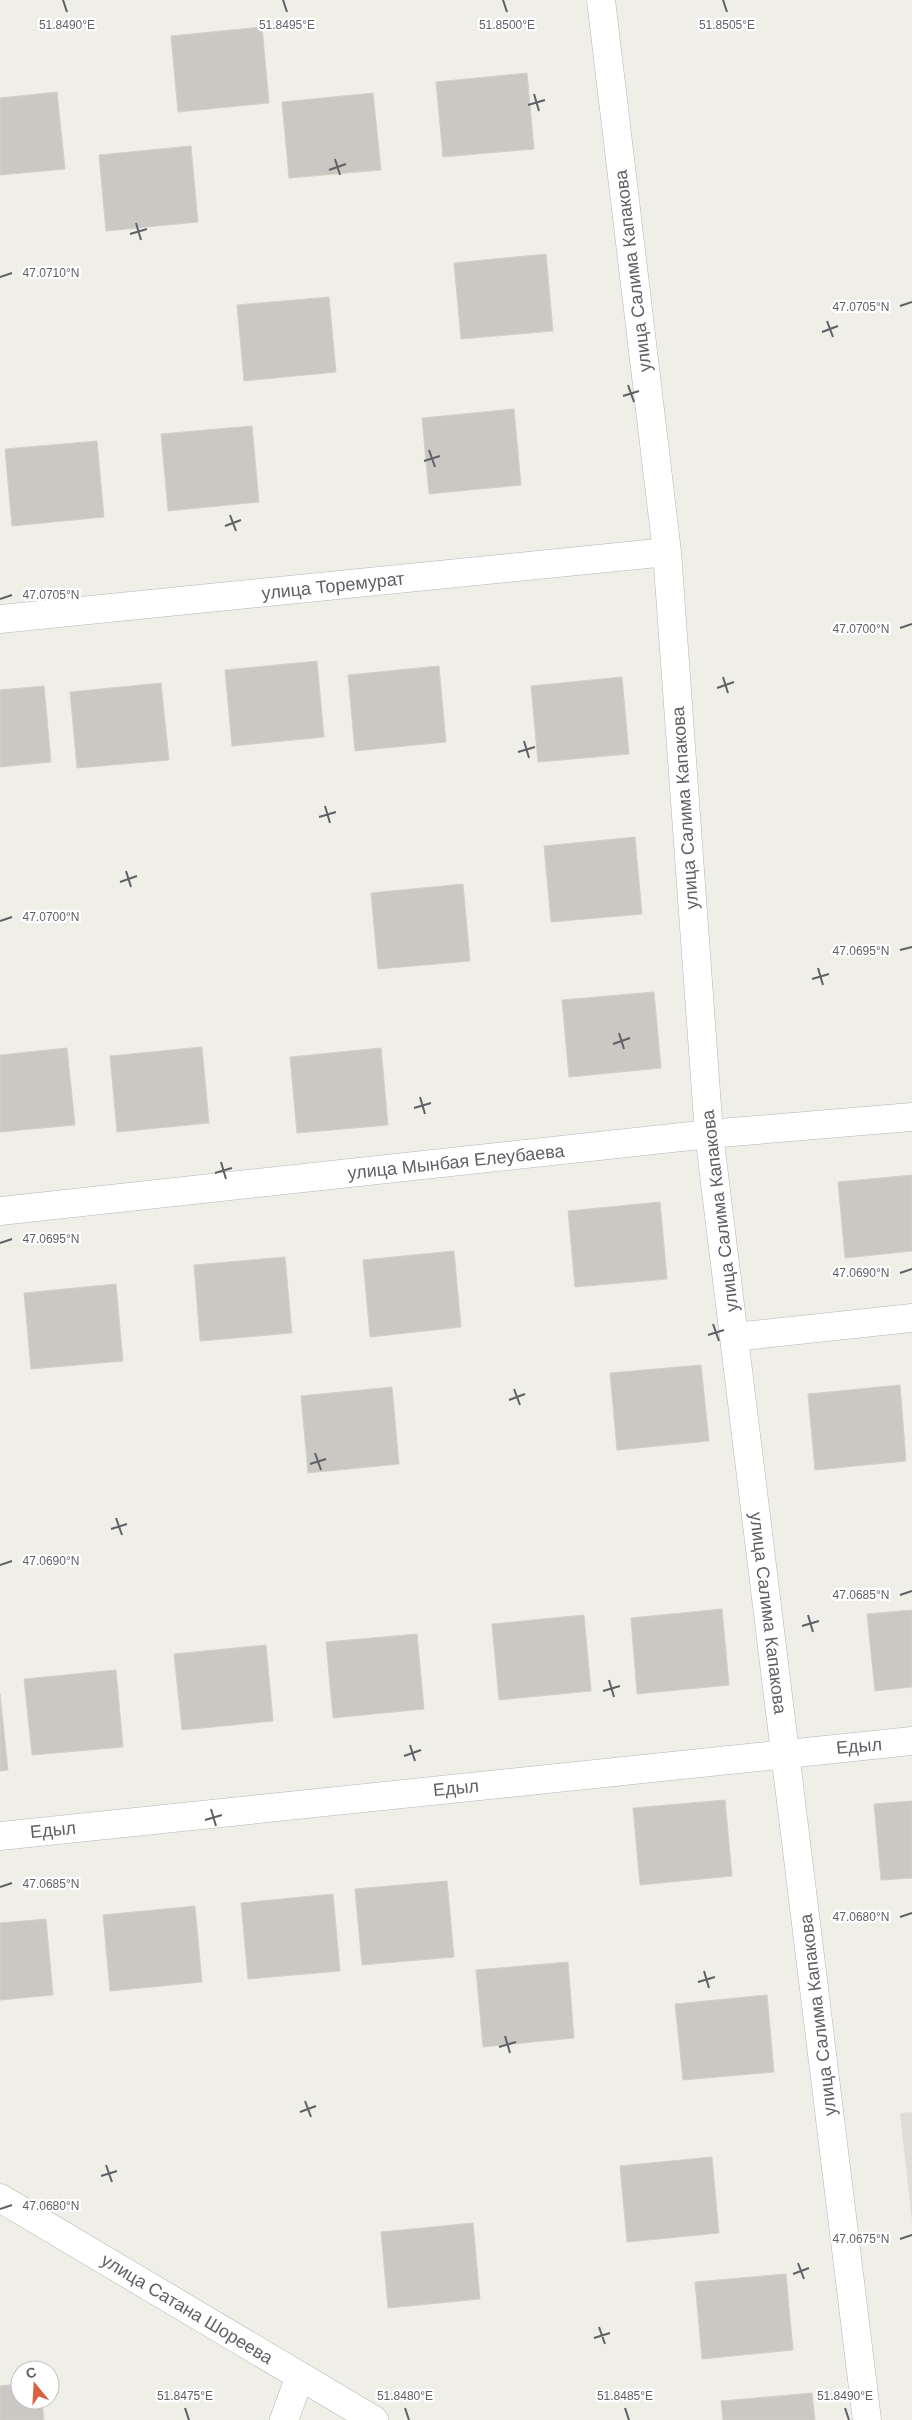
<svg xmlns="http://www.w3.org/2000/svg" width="912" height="2420" viewBox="0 0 912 2420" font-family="Helvetica,sans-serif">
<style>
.education{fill:#dfddd5}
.building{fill:#cbc8c4;stroke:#d3d1c6}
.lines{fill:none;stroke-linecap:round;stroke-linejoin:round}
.minor-casing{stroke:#b4b6ba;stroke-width:29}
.minor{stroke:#fff;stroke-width:28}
.ticks{fill:none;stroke:#5e6166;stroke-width:2}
.labels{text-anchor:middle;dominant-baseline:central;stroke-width:4.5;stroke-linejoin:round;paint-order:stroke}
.street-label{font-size:18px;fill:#5e6166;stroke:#fff}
.ticks-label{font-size:12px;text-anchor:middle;fill:#5e6166;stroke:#fff;stroke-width:4.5;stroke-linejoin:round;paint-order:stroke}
</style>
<rect width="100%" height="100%" fill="#efeee7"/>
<path class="education" d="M 912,2112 L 912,2221 L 900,2113 Z"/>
<path class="building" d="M 262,27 L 269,103 L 178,112 L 171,36 Z
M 527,73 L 534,149 L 443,157 L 436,82 Z
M 57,92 L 65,169 L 0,175 L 0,98 Z
M 373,93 L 381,170 L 289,178 L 282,102 Z
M 191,146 L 198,222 L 106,231 L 99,155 Z
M 546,254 L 553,331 L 461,339 L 454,263 Z
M 329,297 L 336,372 L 244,381 L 237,305 Z
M 514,409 L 521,485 L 429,494 L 422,418 Z
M 252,426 L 259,502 L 168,511 L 161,434 Z
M 97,441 L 104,517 L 12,526 L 5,449 Z
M 317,661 L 324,737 L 232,746 L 225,670 Z
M 439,666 L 446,742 L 355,751 L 348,675 Z
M 622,677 L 629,754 L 538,762 L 531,686 Z
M 161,683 L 169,760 L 77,768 L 70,692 Z
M 44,686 L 51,762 L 0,767 L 0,690 Z
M 635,837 L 642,914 L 551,922 L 544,846 Z
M 463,884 L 470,961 L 378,969 L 371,893 Z
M 654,992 L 661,1068 L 569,1077 L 562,1000 Z
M 202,1047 L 209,1123 L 117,1132 L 110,1056 Z
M 67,1048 L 75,1125 L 0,1132 L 0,1055 Z
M 381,1048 L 388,1125 L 297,1133 L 290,1057 Z
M 912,1175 L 912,1251 L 845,1258 L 838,1182 Z
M 660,1202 L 667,1279 L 575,1287 L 568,1211 Z
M 454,1251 L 461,1327 L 370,1337 L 363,1260 Z
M 285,1257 L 292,1333 L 200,1341 L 194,1265 Z
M 116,1284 L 123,1361 L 31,1369 L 24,1293 Z
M 701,1365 L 709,1441 L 617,1450 L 610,1373 Z
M 900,1385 L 906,1461 L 815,1470 L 808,1394 Z
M 392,1387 L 399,1464 L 308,1473 L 301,1396 Z
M 722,1609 L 729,1685 L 637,1694 L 631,1618 Z
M 912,1610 L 912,1687 L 875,1691 L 867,1614 Z
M 584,1615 L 591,1691 L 499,1700 L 492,1624 Z
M 417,1634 L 424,1709 L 333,1718 L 326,1642 Z
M 266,1645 L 273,1721 L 182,1730 L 174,1654 Z
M 116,1670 L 123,1747 L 32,1755 L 24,1679 Z
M 0,1694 L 8,1770 L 0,1771 Z
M 725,1800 L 732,1876 L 640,1885 L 633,1808 Z
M 912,1801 L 912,1878 L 881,1880 L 874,1804 Z
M 447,1881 L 454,1957 L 362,1965 L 355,1889 Z
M 333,1894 L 340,1971 L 248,1979 L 241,1903 Z
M 195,1906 L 202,1982 L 110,1991 L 103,1915 Z
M 46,1919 L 53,1995 L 0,2000 L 0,1923 Z
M 568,1962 L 574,2038 L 483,2047 L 476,1970 Z
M 767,1995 L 774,2072 L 683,2080 L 675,2004 Z
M 712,2157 L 719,2233 L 627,2242 L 620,2166 Z
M 473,2223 L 480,2299 L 388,2308 L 381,2232 Z
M 786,2274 L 793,2350 L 702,2359 L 695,2282 Z
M 20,2384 L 20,2400 L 42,2400 L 44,2420 L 0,2420 L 0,2386 Z
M 812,2393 L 815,2420 L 723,2420 L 721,2401 Z"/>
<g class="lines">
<g class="minor-casing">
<path id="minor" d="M 601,0 L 667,552 L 709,1134 L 867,2420
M 0,619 L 667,552
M 0,1211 L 709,1134 L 912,1117
M 734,1337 L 912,1318
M 0,1836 L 912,1741
M 0,2198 L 374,2420
M 284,2420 L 300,2376"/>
</g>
<use href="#minor" class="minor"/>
</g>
<path class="ticks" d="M 63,0 L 67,12M 283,0 L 287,12M 503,0 L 507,12M 723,0 L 727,12M 534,94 L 539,111M 528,105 L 545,100M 335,159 L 340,175M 329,170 L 346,164M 136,223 L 141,240M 130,234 L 147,229M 0,277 L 12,273M 900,306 L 912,302M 827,321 L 833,337M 822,332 L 838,326M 628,385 L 634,402M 623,396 L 639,391M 429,450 L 435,467M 424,461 L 440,456M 230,515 L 236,531M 225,526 L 241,520M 0,599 L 12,595M 900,628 L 912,624M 723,677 L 728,693M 717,688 L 734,682M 524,741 L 529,758M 518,752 L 535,747M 325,806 L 330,823M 319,817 L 336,812M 126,871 L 131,887M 120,882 L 137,876M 0,921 L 12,917M 900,950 L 912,947M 818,968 L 823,985M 812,979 L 829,974M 619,1033 L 624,1049M 613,1044 L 630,1038M 420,1097 L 425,1114M 414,1108 L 431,1103M 221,1162 L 226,1179M 215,1173 L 232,1168M 0,1243 L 12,1239M 900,1273 L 912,1269M 713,1324 L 719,1341M 708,1335 L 724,1330M 514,1389 L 520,1405M 509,1400 L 525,1394M 315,1453 L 321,1470M 310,1464 L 326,1459M 116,1518 L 122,1535M 111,1529 L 127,1524M 0,1565 L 12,1561M 900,1595 L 912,1591M 808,1615 L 813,1632M 802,1626 L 819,1621M 609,1680 L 614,1697M 603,1691 L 620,1686M 410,1745 L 415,1761M 404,1756 L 421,1750M 211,1809 L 216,1826M 205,1820 L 222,1815M 0,1887 L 12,1883M 900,1917 L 912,1913M 704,1971 L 709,1988M 698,1982 L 715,1977M 505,2036 L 510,2053M 499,2047 L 516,2042M 305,2101 L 311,2117M 300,2112 L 316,2106M 106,2165 L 112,2182M 101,2176 L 117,2171M 0,2209 L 12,2205M 900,2239 L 912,2235M 798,2263 L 804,2279M 793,2274 L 809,2268M 599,2327 L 605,2344M 594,2338 L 610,2333M 185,2408 L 189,2420M 405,2408 L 409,2420M 625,2408 L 629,2420M 845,2408 L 849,2420"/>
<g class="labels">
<g class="street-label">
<text transform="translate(633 271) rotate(-97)">улица Салима Капакова</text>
<text transform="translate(333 586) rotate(-6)">улица Торемурат</text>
<text transform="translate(685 808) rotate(-94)">улица Салима Капакова</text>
<text transform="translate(456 1162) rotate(-6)">улица Мынбая Елеубаева</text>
<text transform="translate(720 1211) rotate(-97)">улица Салима Капакова</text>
<text transform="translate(768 1613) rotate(83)">улица Салима Капакова</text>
<text transform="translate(859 1746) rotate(-5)">Едыл</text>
<text transform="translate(456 1788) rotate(-6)">Едыл</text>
<text transform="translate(53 1830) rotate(-6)">Едыл</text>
<text transform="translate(818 2015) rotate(-97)">улица Салима Капакова</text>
<text transform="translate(187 2309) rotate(31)">улица Сатана Шореева</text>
</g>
</g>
<g class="ticks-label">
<text x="67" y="29">51.8490°E</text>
<text x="287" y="29">51.8495°E</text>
<text x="507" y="29">51.8500°E</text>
<text x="727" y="29">51.8505°E</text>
<text x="51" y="277">47.0710°N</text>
<text x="861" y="311">47.0705°N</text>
<text x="51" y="599">47.0705°N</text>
<text x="861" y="633">47.0700°N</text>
<text x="51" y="921">47.0700°N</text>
<text x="861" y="955">47.0695°N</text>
<text x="51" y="1243">47.0695°N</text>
<text x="861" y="1277">47.0690°N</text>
<text x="51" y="1565">47.0690°N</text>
<text x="861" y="1599">47.0685°N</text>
<text x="51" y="1888">47.0685°N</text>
<text x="861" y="1921">47.0680°N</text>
<text x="51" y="2210">47.0680°N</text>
<text x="861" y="2243">47.0675°N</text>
<text x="185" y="2400">51.8475°E</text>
<text x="405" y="2400">51.8480°E</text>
<text x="625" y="2400">51.8485°E</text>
<text x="845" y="2400">51.8490°E</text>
</g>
<g transform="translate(35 2385) rotate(342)"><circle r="24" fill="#ffffff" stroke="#bfc0c2"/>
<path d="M0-4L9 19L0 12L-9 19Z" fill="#d96143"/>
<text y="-8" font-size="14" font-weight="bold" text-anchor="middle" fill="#5e6166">С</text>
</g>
</svg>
